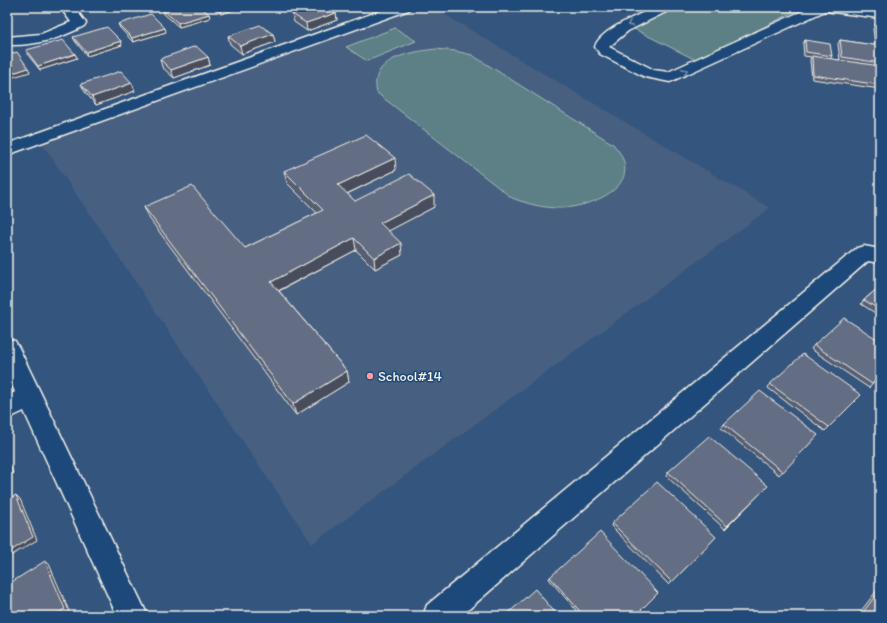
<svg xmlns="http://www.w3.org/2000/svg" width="887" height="623" viewBox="0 0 887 623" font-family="Itim,sans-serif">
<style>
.built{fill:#465f81}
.green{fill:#5c8086;stroke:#a8b8b7}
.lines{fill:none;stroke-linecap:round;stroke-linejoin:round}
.minor-casing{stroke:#f4f1e8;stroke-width:3}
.minor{fill:#1f4a7a;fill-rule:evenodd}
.wall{fill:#565f72;stroke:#f4f1e8}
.shaded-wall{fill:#464d5d;stroke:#f4f1e8}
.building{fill:#646e85;stroke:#f4f1e8}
.oneway{stroke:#748da6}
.poi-dot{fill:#ff9aa2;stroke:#1f4a7a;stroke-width:1.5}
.labels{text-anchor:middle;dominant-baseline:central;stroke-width:3;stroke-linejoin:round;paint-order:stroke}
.poi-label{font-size:14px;fill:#f4f1e8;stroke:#1f4a7a;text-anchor:start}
</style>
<rect width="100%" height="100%" fill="#34557d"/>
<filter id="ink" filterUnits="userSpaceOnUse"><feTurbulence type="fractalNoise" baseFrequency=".025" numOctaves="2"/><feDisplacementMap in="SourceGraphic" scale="8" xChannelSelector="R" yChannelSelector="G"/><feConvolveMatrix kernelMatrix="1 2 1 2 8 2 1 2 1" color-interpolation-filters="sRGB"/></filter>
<g filter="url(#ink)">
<path class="built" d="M 424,7 L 432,7 L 770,208 L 312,544 L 41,142 Z"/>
<path class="green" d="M 676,7 L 789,7 L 799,9 L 698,61 L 632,28 Z
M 395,28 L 416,41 L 367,61 L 346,47 Z
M 436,49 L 455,51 L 472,55 L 613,144 C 616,148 620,152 622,157 C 638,191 584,208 560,208 C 543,208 528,204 512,198 L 377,93 C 368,58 411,52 436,49 Z"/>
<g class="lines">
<g class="minor-casing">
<path id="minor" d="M 60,7 L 74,7 L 86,23 L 84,26 C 60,39 34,46 7,45 L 7,37 L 41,34 L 71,22 Z
M 391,7 L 411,7 L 409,10 L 7,155 L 7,144 Z
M 655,7 L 672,7 L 670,10 L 628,31 L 609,47 L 654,70 L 668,72 L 811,7 L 857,7 L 880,10 L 880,18 L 825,11 L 670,82 L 645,77 L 600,54 L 595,47 C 599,30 639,15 655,7 Z
M 864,246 L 880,249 L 880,263 L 868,261 L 461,616 L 423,616 L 427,605 L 857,248 Z
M 7,339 L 15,341 L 19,348 L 148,616 L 117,616 L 24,411 L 7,419 L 7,396 L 15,392 L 7,373 Z"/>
</g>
<use href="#minor" class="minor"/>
</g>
<path class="wall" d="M 213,7 L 243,7 L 221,14 Z
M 356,7 L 373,7 L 362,11 Z
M 460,7 L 485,7 L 470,13 Z
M 163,10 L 209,14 L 210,18 L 179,27 L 164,14 Z
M 336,13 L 337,20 L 307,31 L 294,22 L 292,14 Z
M 118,24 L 166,32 L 133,42 L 120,28 Z
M 875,25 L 880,25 L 880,45 L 875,44 L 873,29 Z
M 273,34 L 275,42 L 242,54 L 230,44 L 228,36 Z
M 73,37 L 122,45 L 87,56 L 75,41 Z
M 805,40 L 832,56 L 830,59 L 840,60 L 838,44 L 840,40 L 880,46 L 880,89 L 812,79 L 810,60 L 811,57 L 804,56 L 803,44 Z
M 26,50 L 75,54 L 77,58 L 40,70 L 28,55 Z
M 208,57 L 210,65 L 174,78 L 162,67 L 160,59 Z
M 81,84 L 135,91 L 96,105 L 85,92 Z
M 396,170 L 347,194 L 355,201 L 434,207 L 388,231 L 402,255 L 375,269 L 356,250 L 279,291 L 347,371 L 349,382 L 296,415 L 149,218 L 144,207 L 245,248 L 317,213 L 287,183 L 284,171 Z
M 880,286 L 880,316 L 861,304 L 864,300 Z
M 814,345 L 880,376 L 869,388 L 811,349 Z
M 770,384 L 861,395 L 825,431 L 768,388 Z
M 724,424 L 818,435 L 779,475 L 721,428 Z
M 668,472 L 765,489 L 725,529 L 666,476 Z
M 612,523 L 716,537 L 669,585 L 611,526 Z
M 550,577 L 636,616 L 581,616 L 549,579 Z
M 880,588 L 880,616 L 857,616 L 878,589 Z"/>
<path class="shaded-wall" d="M 230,7 L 243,7 L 221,14 L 220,10 Z
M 361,7 L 373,7 L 362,11 Z
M 475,7 L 485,7 L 470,13 L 471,9 Z
M 336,13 L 337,20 L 307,31 L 306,23 Z
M 209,14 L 210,18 L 179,27 L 178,23 Z
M 165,28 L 166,32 L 133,42 L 132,38 Z
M 273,34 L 275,42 L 242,54 L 240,46 Z
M 121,41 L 122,45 L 87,56 L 86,52 Z
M 75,54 L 77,58 L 40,70 L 38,66 Z
M 208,57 L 210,65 L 174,78 L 171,70 Z
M 28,68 L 30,72 L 7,79 L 7,75 Z
M 132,83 L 135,91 L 96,105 L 92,97 Z
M 395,158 L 396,170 L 340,197 L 338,185 Z
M 434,195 L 434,207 L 381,235 L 380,223 Z
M 354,238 L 356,250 L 274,293 L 271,282 Z
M 401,243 L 402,255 L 375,269 L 374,258 Z
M 347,371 L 349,382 L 296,415 L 293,404 Z
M 7,459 L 13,473 L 7,477 Z
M 16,495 L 20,499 L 37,540 L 7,558 L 7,553 Z
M 45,561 L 49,564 L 69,611 L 62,616 L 54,616 Z"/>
<path class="building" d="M 174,7 L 201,7 L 209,14 L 178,23 L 163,10 Z
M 217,7 L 230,7 L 220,10 Z
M 313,7 L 327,7 L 336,13 L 306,23 L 292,14 Z
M 467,7 L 475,7 L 471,9 Z
M 151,14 L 165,28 L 132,38 L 118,24 Z
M 260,25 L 273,34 L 240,46 L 228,36 Z
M 875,25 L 880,25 L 880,40 L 878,40 Z
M 107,27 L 121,41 L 86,52 L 73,37 Z
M 63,40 L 75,54 L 38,66 L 26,50 Z
M 805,40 L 830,44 L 832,56 L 806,52 Z
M 840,40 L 880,46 L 880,63 L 842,57 Z
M 196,46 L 208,57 L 171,70 L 160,59 Z
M 17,52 L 28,68 L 7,75 L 7,55 Z
M 812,56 L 880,66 L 880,85 L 813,75 Z
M 121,71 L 132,83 L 92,97 L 81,84 Z
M 366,135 L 395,158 L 338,185 L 355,201 L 409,174 L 434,195 L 380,223 L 401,243 L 374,258 L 354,238 L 271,282 L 347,371 L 293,404 L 144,207 L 192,186 L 245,248 L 323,210 L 284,171 Z
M 880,286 L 880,310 L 864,300 Z
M 844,318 L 880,341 L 880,376 L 872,384 L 814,345 Z
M 803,354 L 861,395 L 829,427 L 770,384 Z
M 760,391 L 818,435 L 783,472 L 724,424 Z
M 709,436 L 768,486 L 727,526 L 668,472 Z
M 7,465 L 9,470 L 7,471 Z
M 657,482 L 716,537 L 672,582 L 612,523 Z
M 16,495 L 33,537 L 7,553 L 7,500 Z
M 600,532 L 658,593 L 635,616 L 584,616 L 550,577 Z
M 45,561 L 65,609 L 54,616 L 7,616 L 7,585 Z
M 535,589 L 558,616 L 505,616 Z
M 880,590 L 880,616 L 860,616 Z"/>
<defs><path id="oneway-chevron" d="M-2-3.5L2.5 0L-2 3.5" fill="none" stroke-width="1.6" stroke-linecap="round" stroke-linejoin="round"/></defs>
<g class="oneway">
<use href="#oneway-chevron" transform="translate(630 24) rotate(154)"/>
<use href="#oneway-chevron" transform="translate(685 71) rotate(-25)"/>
</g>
</g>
<circle class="poi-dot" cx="370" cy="376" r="4"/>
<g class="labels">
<g class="poi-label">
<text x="378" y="376">School#14</text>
</g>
</g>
<rect width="887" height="623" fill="none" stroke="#1f4a7a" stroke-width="24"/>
<rect x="12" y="12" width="863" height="599" fill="none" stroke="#f4f1e8" stroke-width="1.5" filter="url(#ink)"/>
</svg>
